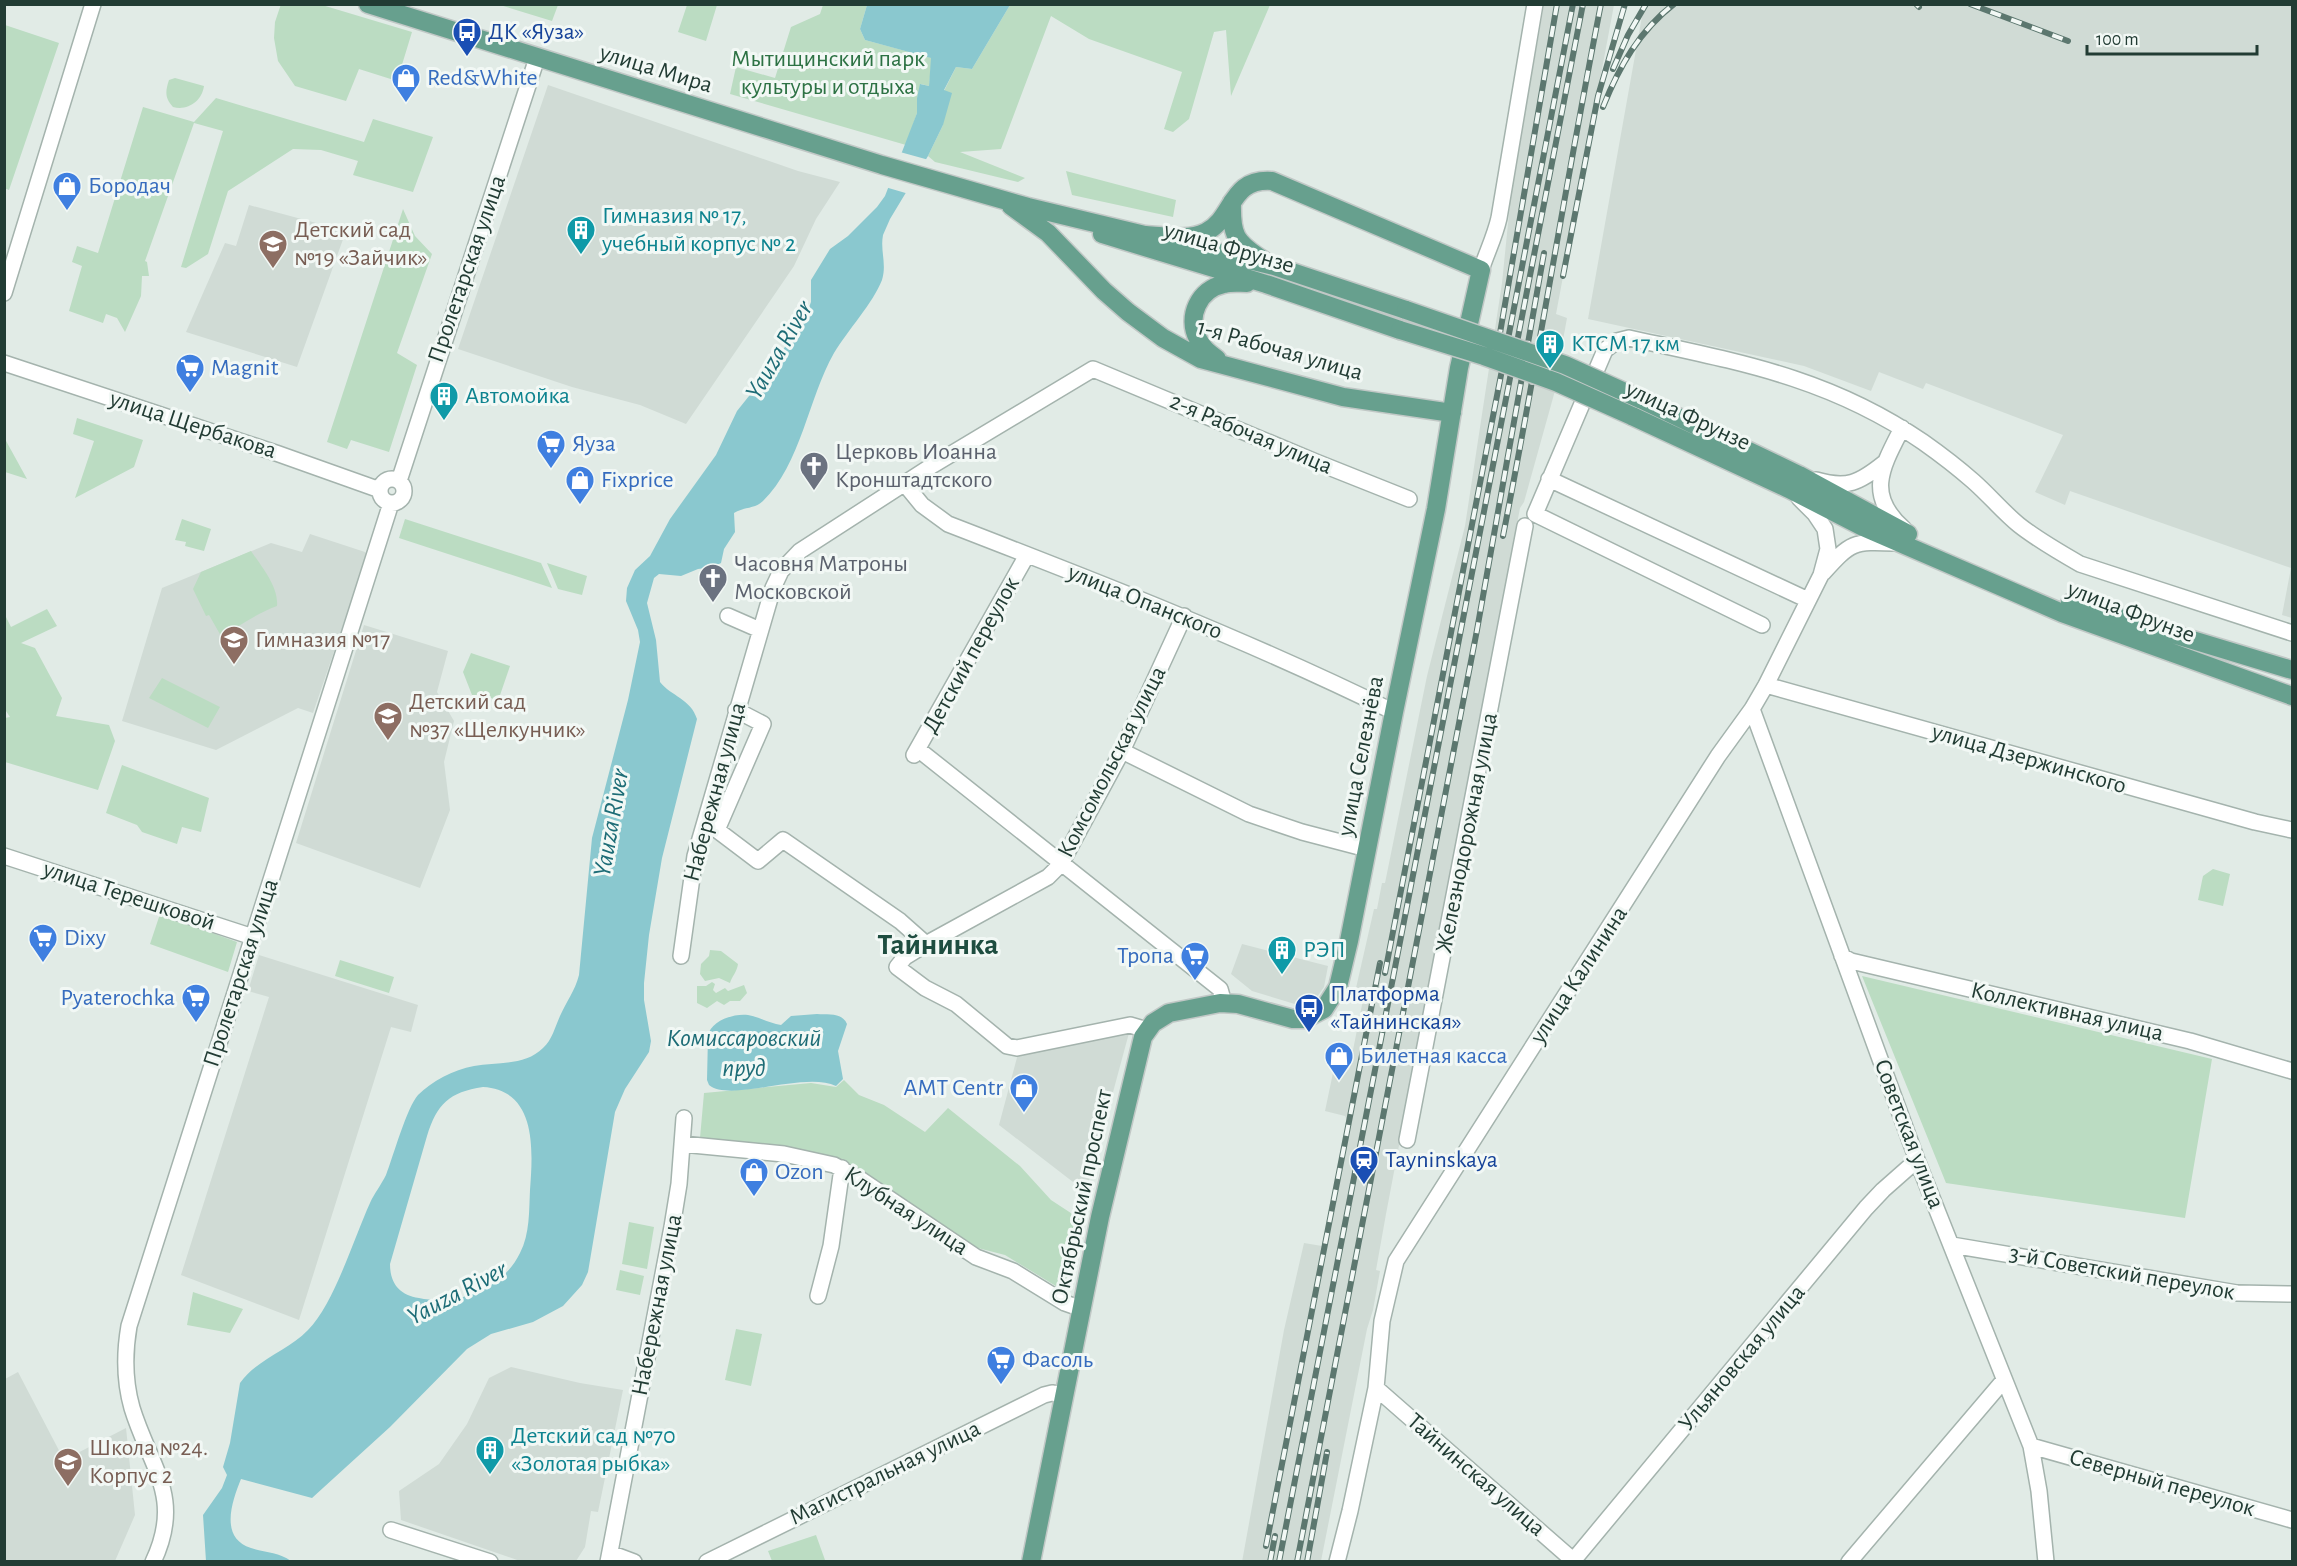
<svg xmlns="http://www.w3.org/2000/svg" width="2297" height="1566" viewBox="0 0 2297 1566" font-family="'Alegreya Sans',sans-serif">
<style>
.built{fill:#d0dbd5}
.green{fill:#bbdcc2}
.water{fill:#8ac8cf;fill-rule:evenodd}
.pier{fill:#e1ebe6}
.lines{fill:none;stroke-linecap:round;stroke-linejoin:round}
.minor-casing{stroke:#a4b3ad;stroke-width:18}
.major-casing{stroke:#c1c8c6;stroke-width:21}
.minor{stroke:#fff;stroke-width:15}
.major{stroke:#67a08e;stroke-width:18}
.rail-casing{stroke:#5c776f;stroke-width:6}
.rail{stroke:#f2f8f5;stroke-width:4;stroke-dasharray:11;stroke-linecap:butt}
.major-bridge-casing{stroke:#c1c8c6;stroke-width:21;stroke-linecap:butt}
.major-bridge{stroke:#67a08e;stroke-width:18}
.labels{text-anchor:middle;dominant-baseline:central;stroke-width:6;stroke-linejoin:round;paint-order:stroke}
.transit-label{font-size:24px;fill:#164399;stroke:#f2f8f5;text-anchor:start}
.park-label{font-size:24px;fill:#2d7244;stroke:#f2f8f5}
.street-label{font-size:24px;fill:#223c34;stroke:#f2f8f5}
.shop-label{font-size:24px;fill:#366cbe;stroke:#f2f8f5;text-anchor:start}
.culture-label{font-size:24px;fill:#0d838f;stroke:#f2f8f5;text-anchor:start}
.education-label{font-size:24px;fill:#785e54;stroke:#f2f8f5;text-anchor:start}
.worship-label{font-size:24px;fill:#5b616d;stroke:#f2f8f5;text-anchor:start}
.water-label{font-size:26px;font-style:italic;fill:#1d6c76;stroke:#f2f8f5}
.district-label{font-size:30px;font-weight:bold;fill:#1e4d40;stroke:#f2f8f5}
</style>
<rect width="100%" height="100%" fill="#e1ebe6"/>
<path class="built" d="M 1544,5 L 1614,5 L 1556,314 L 1567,318 L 1561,351 L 1563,362 L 1524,502 L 1520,508 L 1386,1214 L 1376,1270 L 1380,1271 L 1373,1310 L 1367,1329 L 1321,1561 L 1242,1562 L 1284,1330 L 1304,1243 L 1322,1246 L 1347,1120 L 1345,1116 L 1325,1111 L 1334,1068 L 1349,1070 L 1364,995 L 1362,994 L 1362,989 L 1356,988 L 1374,909 L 1377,909 L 1382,883 L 1385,883 L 1427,676 L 1465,526 L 1502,283 L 1511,194 Z
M 1644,5 L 2292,5 L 2292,618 L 2282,615 L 2291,568 L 2070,491 L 2065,505 L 2035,492 L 2063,435 L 1926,383 L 1923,389 L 1879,372 L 1871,391 L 1804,366 L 1588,319 Z
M 548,85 L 798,171 L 840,182 L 816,219 L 794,266 L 686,424 L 640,405 L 572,387 L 458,349 Z
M 249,205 L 346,231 L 297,367 L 186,332 L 225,243 L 236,246 Z
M 310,534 L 365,552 L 367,555 L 313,713 L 298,708 L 216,750 L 122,721 L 162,588 L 271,543 L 302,552 Z
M 364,625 L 448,651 L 437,692 L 454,721 L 444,762 L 450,810 L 420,888 L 296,843 Z
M 1242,944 L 1328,966 L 1324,987 L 1317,997 L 1307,1004 L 1298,1005 L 1252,991 L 1231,974 Z
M 259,955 L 418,1005 L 411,1032 L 391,1027 L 299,1320 L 181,1275 L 269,997 L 248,991 Z
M 1129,1033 L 1086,1192 L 999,1125 L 1019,1050 Z
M 511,1367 L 580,1383 L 623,1390 L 598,1512 L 591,1511 L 585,1547 L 576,1561 L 520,1561 L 401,1520 L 399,1491 L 439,1464 L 467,1424 L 489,1378 Z
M 18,1372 L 64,1460 L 126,1428 L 135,1515 L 115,1561 L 5,1562 L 5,1379 Z"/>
<path class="green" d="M 281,4 L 322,5 L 412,32 L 397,81 L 359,69 L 346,101 L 295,86 L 278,61 L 274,38 L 275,22 Z
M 500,5 L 558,5 L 552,21 Z
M 687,5 L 717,5 L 706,41 L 678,32 Z
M 823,5 L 867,5 L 860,29 L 865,40 L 932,58 L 929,86 L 921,84 L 917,98 L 917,113 L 906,145 L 730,94 L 736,67 L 775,78 L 791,27 L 820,14 Z
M 1010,5 L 1270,5 L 1231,96 L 1226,30 L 1214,32 L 1189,119 L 1173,132 L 1164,129 L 1182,72 L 1089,39 L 1051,16 L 1001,149 L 960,152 L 1025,178 L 1018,182 L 935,162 L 928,156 L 943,125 L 944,91 L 956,67 L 972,69 Z
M 5,25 L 59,43 L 9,190 L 4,188 Z
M 175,78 L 204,86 C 202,101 188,111 173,107 C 165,98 165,92 169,80 Z
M 216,98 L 364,142 L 373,119 L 433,137 L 413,192 L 353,175 L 358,161 L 321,150 L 293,149 L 228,191 L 208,254 L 186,268 L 181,267 L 223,131 L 194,123 L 145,261 L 147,262 L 149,276 L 142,276 L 141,296 L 125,332 L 117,318 L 106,314 L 103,323 L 69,311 L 82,266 L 72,262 L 77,246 L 98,253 L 143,107 L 194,122 Z
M 1066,171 L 1176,200 L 1173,217 L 1072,195 Z
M 403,209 L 415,236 L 432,254 L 397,353 L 417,365 L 389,452 L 351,440 L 347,449 L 327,442 Z
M 77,418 L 143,440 L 134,467 L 75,498 L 94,441 L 73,434 Z
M 5,438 L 5,439 L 27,479 L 5,472 Z
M 182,519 L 211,529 L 204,551 L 185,546 L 186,542 L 175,540 Z
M 405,519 L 541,563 L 552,588 L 399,538 Z
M 251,551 C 261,566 279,587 277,606 C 257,613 240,626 221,636 L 209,615 L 206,616 L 193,589 L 201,572 Z
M 547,563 L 587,576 L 582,595 L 558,589 Z
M 47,609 L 57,626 L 21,643 L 35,648 L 62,698 L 56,716 L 109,725 L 115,741 L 98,790 L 5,762 L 5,718 L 10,717 L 4,708 L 5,615 L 11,627 Z
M 471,653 L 510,666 L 498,701 L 484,695 L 472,695 L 463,672 Z
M 162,678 L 220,707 L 208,728 L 149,698 Z
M 122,765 L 209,798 L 201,832 L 182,827 L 177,844 L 142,832 L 137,825 L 106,813 Z
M 2213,869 L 2230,874 L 2223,906 L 2198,900 L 2203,876 Z
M 160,914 L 237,942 L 228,972 L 150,944 Z
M 710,950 L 721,951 L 738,964 C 737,972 732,976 730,983 L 719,978 L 705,981 L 700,974 L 701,964 L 709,956 Z
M 340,960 L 394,977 L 389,993 L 335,976 Z
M 1862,976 L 2212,1059 L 2185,1218 L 1946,1183 Z
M 712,982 L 715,984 L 713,990 L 716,993 L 725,988 L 728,991 L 744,985 L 747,993 L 740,1001 L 730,1001 L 724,1005 L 717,1001 L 707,1008 L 697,1003 L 697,986 L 706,986 Z
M 844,1080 L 859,1095 L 884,1105 L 925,1132 L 948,1108 L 1020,1166 L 1051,1200 L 1080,1219 L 1064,1291 L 1005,1255 L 974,1247 L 835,1158 L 787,1147 L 700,1138 L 704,1093 L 811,1083 L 836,1087 Z
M 629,1222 L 654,1227 L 647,1269 L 622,1264 Z
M 620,1270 L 644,1276 L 640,1295 L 616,1290 Z
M 193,1292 L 243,1309 L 230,1333 L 187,1325 Z
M 736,1329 L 762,1334 L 751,1386 L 725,1380 Z
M 816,1535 L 825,1560 L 772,1561 L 768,1551 Z"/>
<path class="water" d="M 867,5 L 1010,5 L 972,69 L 956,67 L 944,90 L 952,93 L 943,125 L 928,156 L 890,219 L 883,235 C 880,251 887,264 882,280 C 873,303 848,330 834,353 C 808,399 801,464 763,501 C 755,509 743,507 734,513 L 735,532 L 724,549 L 721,563 L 713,567 L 698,569 L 681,576 L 659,574 L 654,578 L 647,603 L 656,640 L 660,682 C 671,696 691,699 697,719 L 662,858 L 649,935 L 644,983 L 644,1000 L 651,1041 L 649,1052 L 625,1089 L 615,1112 L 588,1272 L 582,1285 L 563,1306 L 533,1322 L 491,1334 L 467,1349 L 390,1427 L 312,1498 L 241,1479 C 232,1501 219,1538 251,1548 C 265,1553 279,1552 291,1561 L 206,1561 L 203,1515 L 222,1488 L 227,1475 L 223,1467 L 230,1443 L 240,1383 C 257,1359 288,1351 308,1330 C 334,1304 354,1238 370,1203 C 374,1194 381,1185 386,1175 C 393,1157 407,1107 418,1095 C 432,1081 453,1070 474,1066 C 497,1062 525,1066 543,1048 C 552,1040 555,1027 560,1016 C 566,1002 575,991 579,975 L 592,838 L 628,700 L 640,642 L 638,630 L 626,601 L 627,588 L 635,570 L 650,556 L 670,519 L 716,455 L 737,411 L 773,366 L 808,310 L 811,302 L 811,280 L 830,249 L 848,236 L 877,207 L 885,196 L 917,113 L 917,98 L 920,84 L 929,86 L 931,58 L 865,40 L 860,29 ZM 483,1087 C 537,1090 533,1150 530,1190 C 529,1210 530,1234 520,1253 C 502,1290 457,1306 419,1298 C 399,1295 390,1283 390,1264 L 427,1136 C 437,1104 449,1092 483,1087 Z
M 817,1014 C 828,1015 842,1012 847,1024 L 838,1051 L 843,1079 L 836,1086 C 804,1071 731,1103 709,1085 L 707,1080 L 708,1036 C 710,1021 734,1013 748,1015 C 759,1017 769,1023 781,1025 L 791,1016 Z"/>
<path class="pier" d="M 900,152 L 929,160 L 909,194 L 885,187 Z"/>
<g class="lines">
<g class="minor-casing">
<path id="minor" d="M 1481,270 C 1487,252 1495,236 1499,218 L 1535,4
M 4,293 L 93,4
M 4,363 L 276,453 L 380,490
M 1902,428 C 1882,467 1865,495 1904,529
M 1549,479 L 1808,600
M380 491a12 12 0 1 1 24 0a12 12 0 1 1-24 0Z
M 1816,480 C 1847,489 1859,483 1884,463
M 399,481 L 537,58
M 904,483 L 922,505 L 948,524 C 1098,582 1248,640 1394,712
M 1823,573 C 1851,542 1853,541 1895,543
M 728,616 L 760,630
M 1762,625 L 1535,514 L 1605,350 L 1617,341 L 1629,338 C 1738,362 1828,377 1923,442 C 1940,454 1957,467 1973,481 C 1989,495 2003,512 2019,525 C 2038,540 2059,552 2080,564 L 2292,633
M 1766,685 L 2255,822 L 2292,830
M 1752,709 L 1917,1160 L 2031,1446 L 2039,1491 L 2046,1562
M 736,710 L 763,724 L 717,830 L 758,861 L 783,840 L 900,921 L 926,944 L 905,957 L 897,967 L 925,988 L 956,1004 L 1007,1046 L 1017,1048 L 1130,1025 L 1147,1030
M 919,750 L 1220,989 L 1224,1003
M 1122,751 L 1249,814 L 1302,832 L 1367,849
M 914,755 L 1027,555
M 4,856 L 253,937
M 926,944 L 1048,877 L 1061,864 L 1122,751 L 1184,616
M 681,956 L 695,856 L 773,588 L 781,571 L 800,551 L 933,465 L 1093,369 L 1316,462 L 1409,499
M 1842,956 L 1851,961 L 2190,1041 L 2292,1071
M 1407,1140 L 1525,526
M 682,1144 L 784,1154 L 834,1165 L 860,1179 L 976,1257 L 1013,1271 L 1065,1303 L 1082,1309
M 1952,1245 L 2237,1293 L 2292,1294
M 818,1296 L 831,1246 L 842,1168
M 1376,1388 L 1575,1562
M 2031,1446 L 2292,1520
M 391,1530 L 490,1562
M 610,1553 L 634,1562
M 153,1562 C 184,1497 150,1467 132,1408 C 124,1380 124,1355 129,1326 L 391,503
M 608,1562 L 672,1227 L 679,1184 L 684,1118
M 707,1562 L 1044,1395 L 1052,1393 L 1065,1395
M 1337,1562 L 1350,1511 L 1376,1388 L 1382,1321 L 1396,1261 L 1718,756 L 1752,709 L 1766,685 L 1821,575 L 1828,549 L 1825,529 L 1815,514 L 1799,498
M 1572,1562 L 1866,1208 L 1883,1190 L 1917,1160
M 1849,1562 L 2004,1380"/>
</g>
<g class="major-casing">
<path id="major" d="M 368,4 L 882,165 L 1028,207 L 1274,266 L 1406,310
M 1232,202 C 1231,235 1235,242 1263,260
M 1011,206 L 1048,233 L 1104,291 L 1128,312 L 1163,338 L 1201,359 L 1343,397 L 1452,413
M 1102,234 L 1266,284 L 1400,330
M 1217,359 C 1209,353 1202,348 1198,339 C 1186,317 1199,289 1224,284 C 1231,282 1239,283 1247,283
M 1640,399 L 1799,475 L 1908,534
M 1632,416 L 1789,489 L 1863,527 L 2062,613 L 2292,696
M 2070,603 L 2292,670
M 1031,1562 L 1100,1217 L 1143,1037 L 1153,1023 L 1169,1013 L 1220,1003 L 1238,1004 L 1293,1019 L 1305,1019 L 1324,1009 L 1338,987 L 1349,941 L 1394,712 L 1436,509 L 1459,368 L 1481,270 L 1272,181 C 1229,178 1235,217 1206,232 C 1188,241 1165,236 1146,235"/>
</g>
<use href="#minor" class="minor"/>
<use href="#major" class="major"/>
<g class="rail-casing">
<path id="rail" d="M 1916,4 L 1919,7
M 1970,4 L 2068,41
M 1613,69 L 1628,35 L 1646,4
M 1603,107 C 1619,67 1639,31 1674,4
M 1563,276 L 1598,96 L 1625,4
M 1495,362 L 1557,4
M 1503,536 C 1538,359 1566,181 1601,4
M 1385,973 L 1573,4
M 1266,1546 L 1380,963
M 1270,1562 L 1275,1536
M 1279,1562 L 1583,4
M 1297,1562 L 1477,630 L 1544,253
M 1307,1562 L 1327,1452"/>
</g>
<use href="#rail" class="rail"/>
<g class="major-bridge-casing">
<path id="major-bridge" d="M 1406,310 L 1565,365 L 1640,399
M 1400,330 L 1484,356 L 1556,382 L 1632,416"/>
</g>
<use href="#major-bridge" class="major-bridge"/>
</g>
<defs>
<g id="bus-pin" transform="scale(1.5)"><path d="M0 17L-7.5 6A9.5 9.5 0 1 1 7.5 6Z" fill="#1a4fb4" stroke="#f2f8f5"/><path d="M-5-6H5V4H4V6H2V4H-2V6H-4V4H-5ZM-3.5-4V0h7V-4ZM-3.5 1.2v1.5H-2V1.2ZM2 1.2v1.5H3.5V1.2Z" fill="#fff"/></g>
<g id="shop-pin" transform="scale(1.5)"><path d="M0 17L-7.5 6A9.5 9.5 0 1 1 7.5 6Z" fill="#3f7fe0" stroke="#f2f8f5"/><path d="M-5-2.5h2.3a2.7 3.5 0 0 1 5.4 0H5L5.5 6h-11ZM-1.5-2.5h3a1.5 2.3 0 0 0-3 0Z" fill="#fff"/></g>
<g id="building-pin" transform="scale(1.5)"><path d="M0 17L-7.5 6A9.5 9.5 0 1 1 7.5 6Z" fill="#0f9aa8" stroke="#f2f8f5"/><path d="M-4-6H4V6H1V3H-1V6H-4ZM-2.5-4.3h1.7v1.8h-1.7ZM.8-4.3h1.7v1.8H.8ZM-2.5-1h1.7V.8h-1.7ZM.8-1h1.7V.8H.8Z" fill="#fff"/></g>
<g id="school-pin" transform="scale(1.5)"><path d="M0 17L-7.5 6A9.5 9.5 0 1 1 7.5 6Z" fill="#8d6e63" stroke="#f2f8f5"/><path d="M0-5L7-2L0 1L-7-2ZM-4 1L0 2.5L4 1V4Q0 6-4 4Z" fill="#fff"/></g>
<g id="supermarket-pin" transform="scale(1.5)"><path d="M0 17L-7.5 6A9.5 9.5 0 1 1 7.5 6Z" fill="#3f7fe0" stroke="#f2f8f5"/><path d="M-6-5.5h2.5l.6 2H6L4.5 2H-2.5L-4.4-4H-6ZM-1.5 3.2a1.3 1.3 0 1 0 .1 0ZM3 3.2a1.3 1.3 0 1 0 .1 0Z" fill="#fff"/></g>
<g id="church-pin" transform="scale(1.5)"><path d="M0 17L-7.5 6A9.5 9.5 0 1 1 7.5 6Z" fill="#6b7280" stroke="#f2f8f5"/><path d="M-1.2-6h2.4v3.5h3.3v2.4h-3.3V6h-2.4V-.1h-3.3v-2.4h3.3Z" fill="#fff"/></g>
<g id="station-pin" transform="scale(1.5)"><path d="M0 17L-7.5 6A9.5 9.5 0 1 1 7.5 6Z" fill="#1a4fb4" stroke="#f2f8f5"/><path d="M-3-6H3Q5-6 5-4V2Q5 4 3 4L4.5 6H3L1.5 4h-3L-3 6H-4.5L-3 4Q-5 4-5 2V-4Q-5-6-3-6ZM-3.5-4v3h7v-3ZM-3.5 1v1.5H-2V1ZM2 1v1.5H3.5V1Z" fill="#fff"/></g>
</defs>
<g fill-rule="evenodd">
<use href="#bus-pin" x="467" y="32"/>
<use href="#shop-pin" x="406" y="78"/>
<use href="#shop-pin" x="67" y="186"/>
<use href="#building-pin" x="581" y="230"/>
<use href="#school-pin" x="273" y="244"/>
<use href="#building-pin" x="1550" y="344"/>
<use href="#supermarket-pin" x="190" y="368"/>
<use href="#building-pin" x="444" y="396"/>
<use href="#supermarket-pin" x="551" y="444"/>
<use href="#church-pin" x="814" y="466"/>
<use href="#shop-pin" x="580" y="480"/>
<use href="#church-pin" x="713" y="578"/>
<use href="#school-pin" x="234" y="640"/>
<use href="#school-pin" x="388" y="716"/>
<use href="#supermarket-pin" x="43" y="938"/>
<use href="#building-pin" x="1282" y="950"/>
<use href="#supermarket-pin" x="1195" y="956"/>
<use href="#supermarket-pin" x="196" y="998"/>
<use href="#bus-pin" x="1309" y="1008"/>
<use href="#shop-pin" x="1339" y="1056"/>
<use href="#shop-pin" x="1024" y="1088"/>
<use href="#station-pin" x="1364" y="1160"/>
<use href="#shop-pin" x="754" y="1172"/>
<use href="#supermarket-pin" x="1001" y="1360"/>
<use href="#building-pin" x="490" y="1450"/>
<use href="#school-pin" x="68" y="1462"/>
</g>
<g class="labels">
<g class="transit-label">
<text x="488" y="32">ДК «Яуза»</text>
<text x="1330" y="994">Платформа<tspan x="1330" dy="28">«Тайнинская»</tspan></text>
<text x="1385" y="1160">Tayninskaya</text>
</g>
<g class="park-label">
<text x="828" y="59">Мытищинский парк<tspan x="828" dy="28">культуры и отдыха</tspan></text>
</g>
<g class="street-label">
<text transform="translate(656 69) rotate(17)">улица Мира</text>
<text transform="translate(1229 248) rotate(16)">улица Фрунзе</text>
<text transform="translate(467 269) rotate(-71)">Пролетарская улица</text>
<text transform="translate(1280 350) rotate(16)">1-я Рабочая улица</text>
<text transform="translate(1688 416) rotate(25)">улица Фрунзе</text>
<text transform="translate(193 425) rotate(18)">улица Щербакова</text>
<text transform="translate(1251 434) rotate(23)">2-я Рабочая улица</text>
<text transform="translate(1145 602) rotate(22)">улица Опанского</text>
<text transform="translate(2131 612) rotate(21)">улица Фрунзе</text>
<text transform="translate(971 655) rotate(-61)">Детский переулок</text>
<text transform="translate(1361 756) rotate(-79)">улица Селезнёва</text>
<text transform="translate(2029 759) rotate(16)">улица Дзержинского</text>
<text transform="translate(1112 762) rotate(-63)">Комсомольская улица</text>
<text transform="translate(715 792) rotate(-75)">Набережная улица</text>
<text transform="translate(1467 833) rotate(-79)">Железнодорожная улица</text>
<text transform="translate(129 896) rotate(18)">улица Терешковой</text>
<text transform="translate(241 973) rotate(-72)">Пролетарская улица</text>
<text transform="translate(1579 975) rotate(-57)">улица Калинина</text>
<text transform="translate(2067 1012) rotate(13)">Коллективная улица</text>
<text transform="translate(1909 1134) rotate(69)">Советская улица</text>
<text transform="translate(1082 1197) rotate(-78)">Октябрьский проспект</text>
<text transform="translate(906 1211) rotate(33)">Клубная улица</text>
<text transform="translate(2122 1273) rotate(10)">3-й Советский переулок</text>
<text transform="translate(657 1305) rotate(-79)">Набережная улица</text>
<text transform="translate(1742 1358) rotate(-50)">Ульяновская улица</text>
<text transform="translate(885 1473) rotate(-26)">Магистральная улица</text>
<text transform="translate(1476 1475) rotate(41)">Тайнинская улица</text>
<text transform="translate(2162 1483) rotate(16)">Северный переулок</text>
</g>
<g class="shop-label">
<text x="427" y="78">Red&amp;White</text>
<text x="88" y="186">Бородач</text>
<text x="211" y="368">Magnit</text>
<text x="572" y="444">Яуза</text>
<text x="601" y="480">Fixprice</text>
<text x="64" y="938">Dixy</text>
<text x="1174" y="956" text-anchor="end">Тропа</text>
<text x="175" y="998" text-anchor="end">Pyaterochka</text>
<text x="1360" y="1056">Билетная касса</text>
<text x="1003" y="1088" text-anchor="end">AMT Centr</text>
<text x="775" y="1172">Ozon</text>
<text x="1022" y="1360">Фасоль</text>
</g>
<g class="culture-label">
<text x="602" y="216">Гимназия № 17,<tspan x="602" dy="28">учебный корпус № 2</tspan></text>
<text x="1571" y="344">КТСМ 17 км</text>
<text x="465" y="396">Автомойка</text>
<text x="1303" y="950">РЭП</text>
<text x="511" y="1436">Детский сад №70<tspan x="511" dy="28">«Золотая рыбка»</tspan></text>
</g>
<g class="education-label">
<text x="294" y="230">Детский сад<tspan x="294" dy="28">№19 «Зайчик»</tspan></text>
<text x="255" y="640">Гимназия №17</text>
<text x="409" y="702">Детский сад<tspan x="409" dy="28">№37 «Щелкунчик»</tspan></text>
<text x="89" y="1448">Школа №24.<tspan x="89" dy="28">Корпус 2</tspan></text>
</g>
<g class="worship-label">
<text x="835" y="452">Церковь Иоанна<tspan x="835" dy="28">Кронштадтского</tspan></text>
<text x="734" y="564">Часовня Матроны<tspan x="734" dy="28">Московской</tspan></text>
</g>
<g class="water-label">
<text transform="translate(779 350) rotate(-60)">Yauza River</text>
<text transform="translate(611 823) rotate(-80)">Yauza River</text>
<text x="744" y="1038">Комиссаровский<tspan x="744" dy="30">пруд</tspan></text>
<text transform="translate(457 1293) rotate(-28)">Yauza River</text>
</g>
<g class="district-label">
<text x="938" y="945">Тайнинка</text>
</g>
</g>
<rect width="2297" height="1566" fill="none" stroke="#223c34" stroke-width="12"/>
<path d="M2087 45v9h170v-9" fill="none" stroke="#223c34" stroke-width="3"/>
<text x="2096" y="45" font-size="18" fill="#223c34" stroke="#f2f8f5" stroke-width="4.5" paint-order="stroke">100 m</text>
</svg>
